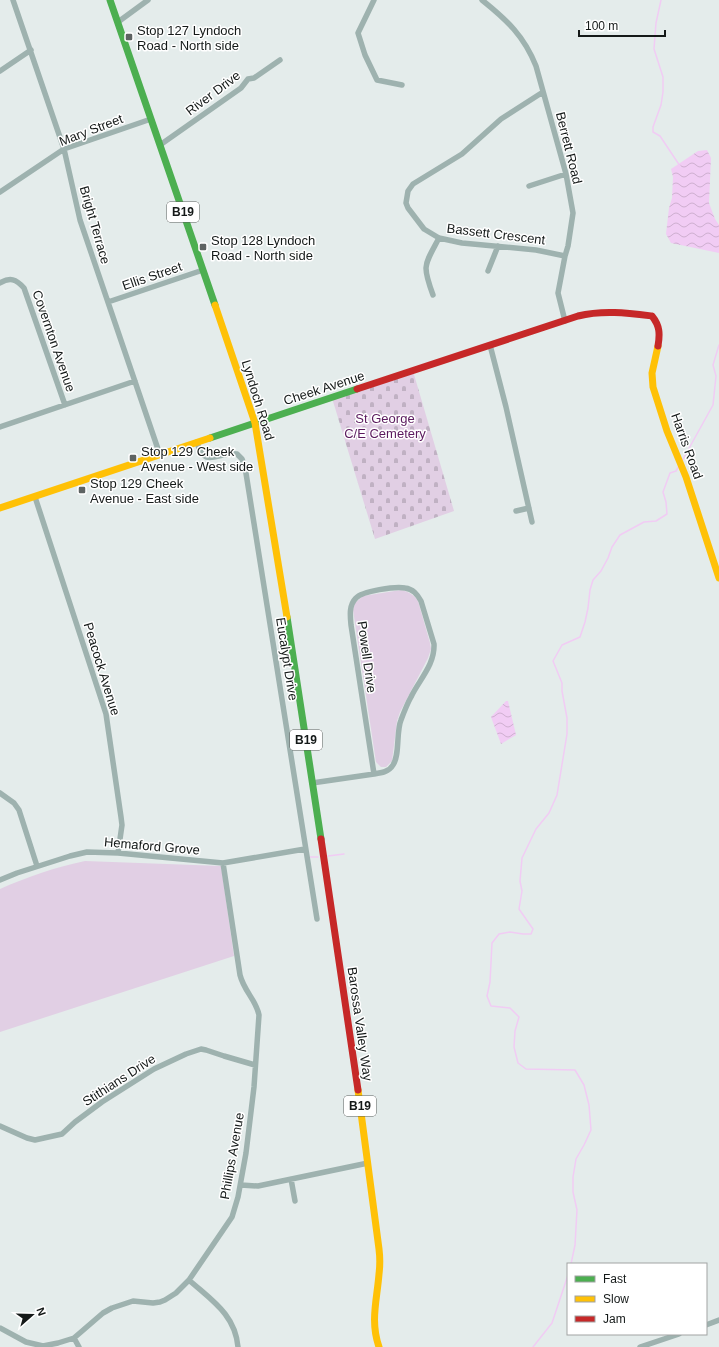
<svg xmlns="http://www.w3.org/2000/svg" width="719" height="1347" viewBox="0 0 719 1347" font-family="Helvetica,sans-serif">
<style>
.cemetery{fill:url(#cemetery-stones)}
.park{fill:#e1cfe4}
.water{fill:url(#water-waves)}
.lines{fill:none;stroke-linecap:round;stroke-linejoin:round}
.stream{stroke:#f1ccf4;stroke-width:1.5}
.street{stroke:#9eb2af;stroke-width:5.5}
.fast{stroke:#4caf50;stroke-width:7}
.slow{stroke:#ffc107;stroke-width:7}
.jam{stroke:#c62828;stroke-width:7}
.poi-dot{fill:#5d6362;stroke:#fff;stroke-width:1.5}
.labels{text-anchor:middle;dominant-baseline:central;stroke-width:3;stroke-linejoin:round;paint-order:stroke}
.shield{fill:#fff;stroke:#5a5e5d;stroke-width:1}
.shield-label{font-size:12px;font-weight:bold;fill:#141918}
.poi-label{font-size:13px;fill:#141918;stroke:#fff;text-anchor:start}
.street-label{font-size:13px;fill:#141918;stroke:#fff}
.park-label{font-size:13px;fill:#5b1a5e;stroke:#fff}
</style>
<defs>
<pattern id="cemetery-stones" width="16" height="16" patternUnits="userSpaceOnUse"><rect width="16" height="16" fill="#e1cfe4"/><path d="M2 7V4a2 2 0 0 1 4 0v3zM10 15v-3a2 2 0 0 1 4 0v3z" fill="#c0b1c3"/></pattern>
<pattern id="water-waves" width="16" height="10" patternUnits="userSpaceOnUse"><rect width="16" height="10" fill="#f1ccf4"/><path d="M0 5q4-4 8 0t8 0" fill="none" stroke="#ceafd0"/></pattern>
</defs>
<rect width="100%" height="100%" fill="#e4eceb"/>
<path class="cemetery" d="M 413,371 L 454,511 L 375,539 L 332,398 Z"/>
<path class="park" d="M 401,590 C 409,592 413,594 418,601 L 430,643 L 431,649 L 428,658 L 400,712 L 397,721 L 392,761 L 386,767 L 381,767 L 376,762 L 353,610 L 355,603 L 363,596 Z
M 85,861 L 221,866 L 234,956 L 0,1032 L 0,889 C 27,877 56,867 85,861 Z"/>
<path class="water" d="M 707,150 L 711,158 L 709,203 L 715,219 L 719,225 L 719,253 L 671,243 L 666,234 L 669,208 L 672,198 L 673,177 L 671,169 L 698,151 Z
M 506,701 L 508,701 L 516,735 L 501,744 L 491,717 Z"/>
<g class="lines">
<path class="stream" d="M 661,0 L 656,23 L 654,49 L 663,77 L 663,92 L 661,105 L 653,127 L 653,132 L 660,136 L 680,166
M 682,461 L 713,405 L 716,376 L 713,365 L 719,345
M 328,856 L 344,854
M 310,857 L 318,857
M 571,1264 L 575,1245 L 577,1210 L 573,1192 L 573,1177 L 576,1159 L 584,1145 L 591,1130 L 589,1105 L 584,1085 L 575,1070 L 526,1069 L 518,1063 L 514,1047 L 515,1031 L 519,1017 L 510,1008 L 491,1006 L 487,996 L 490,982 L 492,943 L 499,934 L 510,932 L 523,934 L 531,934 L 533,929 L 519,909 L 522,891 L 520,881 L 522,858 L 536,829 L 549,813 L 557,795 L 567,734 L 567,718 L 562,691 L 562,683 L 553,661 L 562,645 L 580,637 L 585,622 L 588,608 L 590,590 L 593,580 L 601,571 L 608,558 L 612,547 L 620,535 L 644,522 L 656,521 L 667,514 L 666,502 L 663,492 L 670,473 L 676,471 L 679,466
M 533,1347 L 552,1323 L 568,1275"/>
<path class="street" d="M 13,0 L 64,149 L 80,220 L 160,455
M 374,0 L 358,33 L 365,55 L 377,80 L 402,85
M 482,0 C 507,20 524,36 536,66 L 566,174 L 573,213 L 568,246 L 565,256 L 558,293 L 565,321
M 118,22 L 148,0
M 0,71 L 31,50
M 543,92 L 501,119 L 462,154 L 413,184 L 408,191 L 406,203 L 408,208 L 424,229 L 439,238 L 462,243 L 536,250 L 565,256
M 160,145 L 241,88 L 248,79 L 254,78 L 280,60
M 529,186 L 566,174
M 0,192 L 64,149 L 151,119
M 488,271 L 498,246
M 0,283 C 10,277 16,279 24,288 L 65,405
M 433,295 C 422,265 424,266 439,238
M 108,302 L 203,270
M 490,345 L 506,407 L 532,522
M 0,427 L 135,381
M 197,442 C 204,470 218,451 237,454 L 242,459 L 245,467 L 317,919
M 35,497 L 106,714 L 121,817 L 122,825 L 118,853
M 516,511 L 529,508
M 312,783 L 374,774 C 381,773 389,772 393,765 C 400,755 396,732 401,720 C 404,712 407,704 411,697 C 419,680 435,665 434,644 L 421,601 C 417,594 413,589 405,588 C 396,586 362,591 356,598 C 349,605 350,615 351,625 L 374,774
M 0,793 L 14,803 L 19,810 L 37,866
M 0,880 L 17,873 L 70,856 L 87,852 L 118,853 L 223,863 L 305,849
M 0,1126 L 27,1138 L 35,1140 L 62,1134 L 75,1122 L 102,1102 L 154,1069 L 186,1054 L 201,1049 L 206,1050 L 224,1056 L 255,1065
M 291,1179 L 295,1201
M 241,1185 L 258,1186 L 368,1163
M 189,1280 C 211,1300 235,1314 238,1347
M 706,1325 L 719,1320
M 0,1328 L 26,1342 L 43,1346 L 58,1343 L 74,1338 L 103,1313 L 112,1308 L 133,1301 L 153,1303 L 160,1302 L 165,1300 L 176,1293 L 189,1280 L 232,1217 L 238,1197 L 246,1153 L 254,1087 L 259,1015 C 256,1000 244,991 240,975 L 223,863
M 74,1338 L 79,1347
M 640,1347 L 679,1334"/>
<path class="fast" d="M 110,0 L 215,305
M 210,438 L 357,389
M 287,617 L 321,839"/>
<path class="slow" d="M 215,305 L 255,423 L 287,617
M 658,346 L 652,373 L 653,387 L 667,431 L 686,477 L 719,578
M 0,508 L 210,438
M 358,1090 L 379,1249 C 380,1257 380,1266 379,1274 C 377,1300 370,1321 379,1347"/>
<path class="jam" d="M 357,389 L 578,316 C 603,310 627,313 652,316 C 660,326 660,334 658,346
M 321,839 L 358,1090"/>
</g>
<g class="poi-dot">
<rect x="125" y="33" width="8" height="8" rx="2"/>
<rect x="199" y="243" width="8" height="8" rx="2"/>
<rect x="129" y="454" width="8" height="8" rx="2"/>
<rect x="78" y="486" width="8" height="8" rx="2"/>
</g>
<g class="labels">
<g class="shield">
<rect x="167" y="202" width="32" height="20" rx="3"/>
<rect x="290" y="730" width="32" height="20" rx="3"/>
<rect x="344" y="1096" width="32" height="20" rx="3"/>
</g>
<g class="shield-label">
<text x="183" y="212">B19</text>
<text x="306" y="740">B19</text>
<text x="360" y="1106">B19</text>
</g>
<g class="poi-label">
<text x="137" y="30">Stop 127 Lyndoch<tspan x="137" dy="15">Road - North side</tspan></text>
<text x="211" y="240">Stop 128 Lyndoch<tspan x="211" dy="15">Road - North side</tspan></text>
<text x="141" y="451">Stop 129 Cheek<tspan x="141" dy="15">Avenue - West side</tspan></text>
<text x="90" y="483">Stop 129 Cheek<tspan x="90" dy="15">Avenue - East side</tspan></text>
</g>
<g class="street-label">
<text transform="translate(213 93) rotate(-37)">River Drive</text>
<text transform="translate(91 130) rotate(-21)">Mary Street</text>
<text transform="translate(569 148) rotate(76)">Berrett Road</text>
<text transform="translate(95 225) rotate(74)">Bright Terrace</text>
<text transform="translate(496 234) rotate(7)">Bassett Crescent</text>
<text transform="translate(152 276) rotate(-19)">Ellis Street</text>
<text transform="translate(54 341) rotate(71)">Covernton Avenue</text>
<text transform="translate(324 388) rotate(-18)">Cheek Avenue</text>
<text transform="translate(258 400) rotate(73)">Lyndoch Road</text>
<text transform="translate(687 446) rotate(70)">Harris Road</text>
<text transform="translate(367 657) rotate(82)">Powell Drive</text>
<text transform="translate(287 659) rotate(81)">Eucalypt Drive</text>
<text transform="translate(102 669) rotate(73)">Peacock Avenue</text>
<text transform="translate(152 846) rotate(5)">Hemaford Grove</text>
<text transform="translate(360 1024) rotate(82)">Barossa Valley Way</text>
<text transform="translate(119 1080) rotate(-33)">Stithians Drive</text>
<text transform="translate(232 1156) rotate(-80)">Phillips Avenue</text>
</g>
<g class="park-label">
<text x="385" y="418">St George<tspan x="385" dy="15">C/E Cemetery</tspan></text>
</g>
</g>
<rect x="567" y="1263" width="140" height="72" fill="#ffffff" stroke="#a1a3a3"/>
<rect x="575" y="1276" width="20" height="6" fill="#4caf50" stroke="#a1a3a3"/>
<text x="603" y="1283" font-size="12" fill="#141918">Fast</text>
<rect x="575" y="1296" width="20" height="6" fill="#ffc107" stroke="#a1a3a3"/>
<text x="603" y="1303" font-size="12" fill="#141918">Slow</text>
<rect x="575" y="1316" width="20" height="6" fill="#c62828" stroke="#a1a3a3"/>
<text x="603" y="1323" font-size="12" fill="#141918">Jam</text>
<g transform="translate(32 1315) rotate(70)" stroke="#ffffff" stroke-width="3" paint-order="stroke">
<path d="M0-3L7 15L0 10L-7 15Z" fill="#141918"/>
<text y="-6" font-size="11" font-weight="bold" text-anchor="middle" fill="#141918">N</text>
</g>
<path d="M579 30v6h86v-6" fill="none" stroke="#141918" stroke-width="2"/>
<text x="585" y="30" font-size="12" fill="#141918" stroke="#ffffff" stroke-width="3" paint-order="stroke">100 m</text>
</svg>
